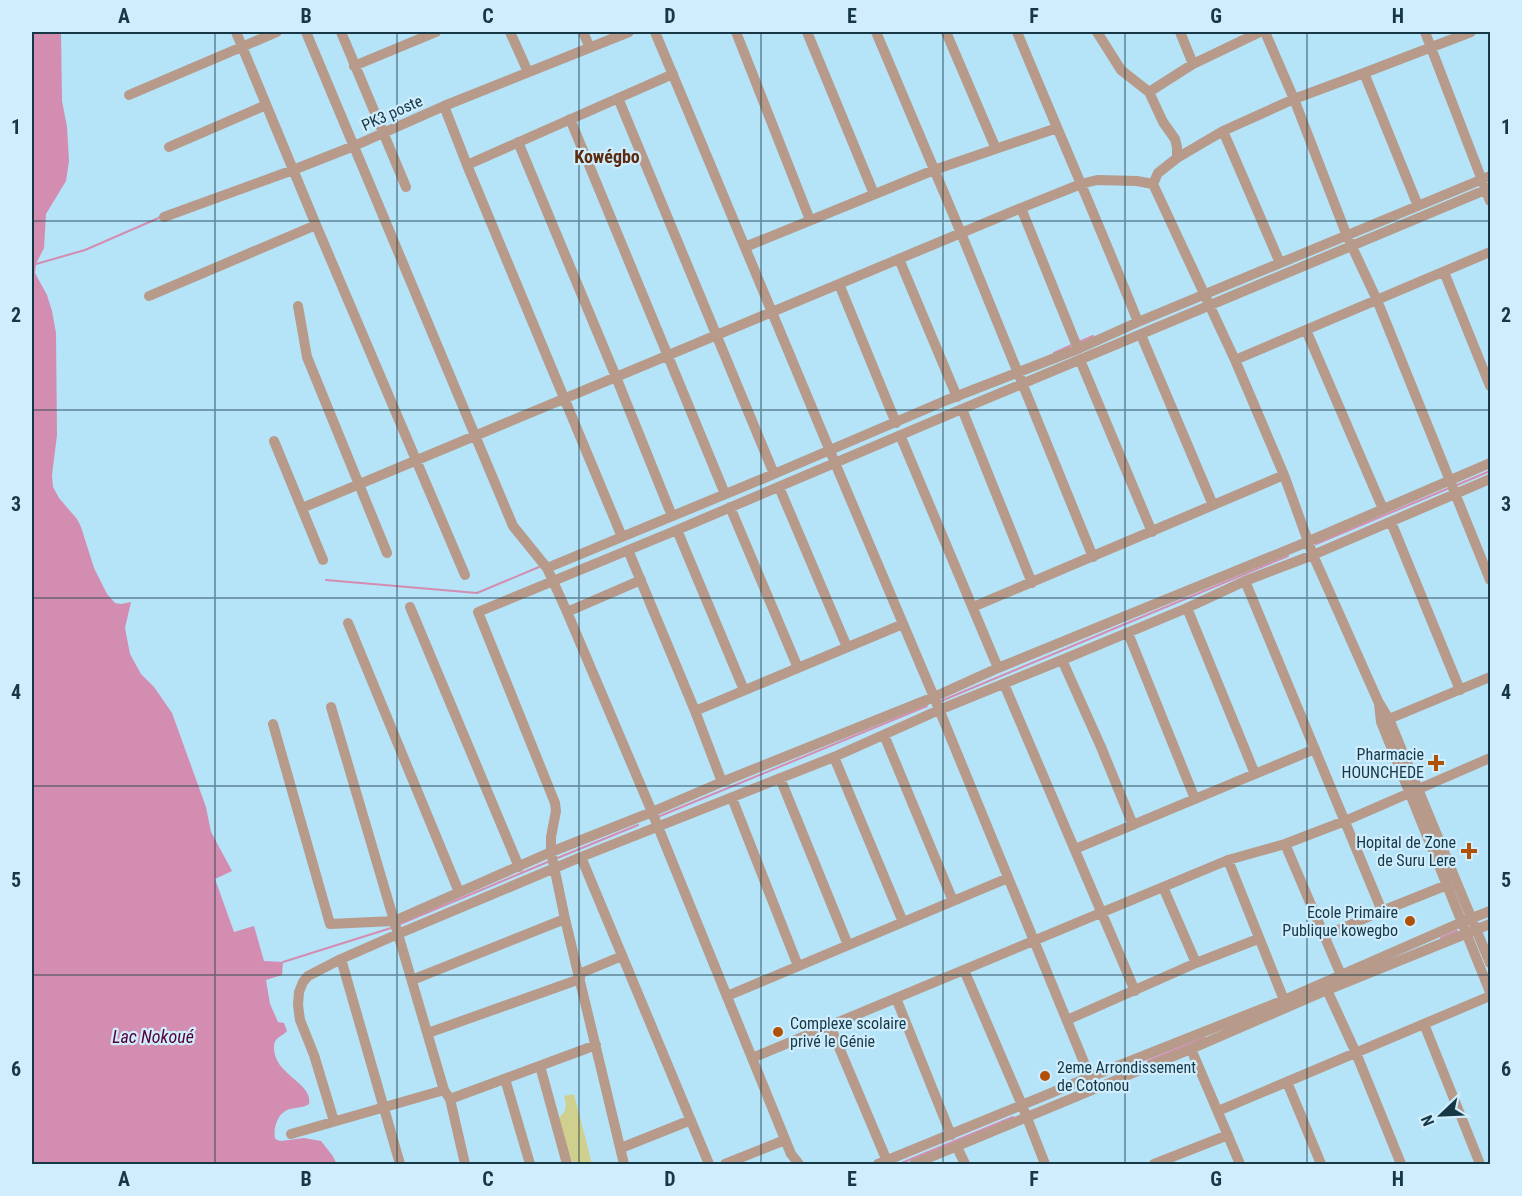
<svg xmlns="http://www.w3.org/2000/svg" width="1522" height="1196" viewBox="0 0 1522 1196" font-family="'Roboto Condensed',sans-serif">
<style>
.green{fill:#cfd08d}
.water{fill:#d38db0}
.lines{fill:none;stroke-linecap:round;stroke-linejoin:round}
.stream{stroke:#d38db0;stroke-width:2}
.minor{stroke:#b79a8a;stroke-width:10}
.grid{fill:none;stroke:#163846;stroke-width:1.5;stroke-opacity:0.55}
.poi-dot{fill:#b15108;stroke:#cfedfc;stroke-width:2}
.labels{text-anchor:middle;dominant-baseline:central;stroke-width:4.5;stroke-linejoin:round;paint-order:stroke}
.street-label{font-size:16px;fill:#163846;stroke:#cfedfc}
.poi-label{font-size:16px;fill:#163846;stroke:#cfedfc;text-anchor:end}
.neighbourhood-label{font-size:18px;font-weight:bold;fill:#5b2c0f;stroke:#cfedfc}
.water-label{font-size:18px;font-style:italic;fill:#560037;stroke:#cfedfc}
.neatline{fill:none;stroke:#163846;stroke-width:2}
.grid-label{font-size:20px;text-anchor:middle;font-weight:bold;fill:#163846}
</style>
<rect width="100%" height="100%" fill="#b5e3f8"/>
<path class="green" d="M 574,1094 L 592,1164 L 574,1164 C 568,1154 558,1130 560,1118 C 561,1113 564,1115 565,1110 C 567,1106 565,1100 564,1096 Z"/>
<path class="water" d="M 32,32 L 61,32 L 62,101 L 67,127 L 69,161 L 66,181 L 46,214 L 44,248 L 36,264 L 35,273 L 47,295 L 52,311 L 56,333 L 57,435 L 52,475 L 53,487 L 59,498 L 77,519 L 81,527 L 94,568 L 107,594 L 115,603 L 121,604 L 131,602 L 125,628 L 130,654 L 141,674 L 154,687 L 172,713 L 206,807 L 211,832 L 232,871 L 215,879 L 234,932 L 254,926 L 264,961 L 283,962 L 282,975 L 266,980 L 270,1004 L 278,1022 L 284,1023 L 287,1031 C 284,1035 279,1036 276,1040 C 274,1042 274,1046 274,1049 C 275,1075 313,1083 309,1104 C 303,1108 298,1107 290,1109 C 278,1112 273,1127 275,1138 L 277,1140 L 281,1141 L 304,1138 L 321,1141 L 332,1155 L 337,1164 L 32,1164 Z"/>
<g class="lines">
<path class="stream" d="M 36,264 L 85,250 L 161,217
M 1079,342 L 1093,336
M 1054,353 L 1074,344
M 1457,485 L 1490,471
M 1316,544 L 1447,489
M 326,580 L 477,593 L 539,567
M 941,701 L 1288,556
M 660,816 L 927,706
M 555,859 L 638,825
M 400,924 L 550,861
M 1441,938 L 1457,931
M 283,962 L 391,928
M 1148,1061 L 1204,1038
M 899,1164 L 1013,1117"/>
<path class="minor" d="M 236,32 L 316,225 L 465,575
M 306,32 L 513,526 L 547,568 L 567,612 L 652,812 L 791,1154 L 799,1164
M 341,32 L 406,187
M 510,32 L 528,72
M 583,32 L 590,48
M 655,32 L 835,463 L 934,697 L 1090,1077
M 736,32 L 810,220
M 807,32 L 874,194
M 876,32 L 961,233 L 1093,557
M 946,32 L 996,149
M 1017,32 C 1057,129 1099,224 1138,322
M 1097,32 L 1121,70 L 1149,92 L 1163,122 L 1175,139 L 1177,147 L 1177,158 L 1158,173 L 1153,184 L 1235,360 L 1284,475 L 1313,555 L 1378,701 L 1389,719 L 1490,963
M 1180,32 L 1193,64
M 1265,32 L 1294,99 L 1347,236 L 1377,300 L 1490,580
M 1425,32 L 1490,201
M 354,66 L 436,32
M 1364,73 L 1418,206
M 1149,92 L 1193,64 L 1260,32
M 129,95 L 277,32
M 618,98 L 774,474
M 444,106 L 467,165 L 622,537
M 570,119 L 725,494
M 1223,131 L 1280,263
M 518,142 L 616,377 L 672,516
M 169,147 L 266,105
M 1177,158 L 1223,131 L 1294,99 L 1364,73 L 1471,32
M 467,165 L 673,74
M 1021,208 L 1078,349
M 164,217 L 293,170 L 354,146 L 444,106 L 629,32
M 745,247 L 934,170 L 1057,128
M 899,259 L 957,397
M 1444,272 L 1490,386
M 839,284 L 896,423
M 149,296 L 316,225
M 298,306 L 307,357 L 387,553
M 1306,330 L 1383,509
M 1141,335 L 1213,505
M 1080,360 L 1152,532
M 1235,360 L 1490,252
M 962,409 L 1032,583
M 900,435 L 998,668
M 274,441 L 323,560
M 779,487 L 847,647
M 730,507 L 798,668
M 302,508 L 1021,208 L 1081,184 L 1097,180 L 1137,181 L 1153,184
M 1391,522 L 1460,690
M 677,530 L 744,690
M 628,550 L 695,711 L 722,782
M 547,568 L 774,474 L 947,400 L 1078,349 L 1138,322 L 1490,176
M 1245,581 L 1382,911
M 410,607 L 519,867
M 973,607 L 1284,475
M 1187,608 L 1255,774
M 567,612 L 641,580
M 348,623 L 459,892
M 1128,633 L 1195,799
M 1062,660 L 1101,747 L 1133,825
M 1004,684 L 1135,991
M 1379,704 L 1381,722 L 1490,992
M 331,707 L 444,1090 L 450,1099 L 465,1164
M 695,711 L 903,624
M 1384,721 L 1490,677
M 273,724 L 330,924 L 394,921 L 551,852 L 652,812 L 722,782 L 934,697 L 998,668 L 1307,542 L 1490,463
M 884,735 L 953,901
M 834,757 L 903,922
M 780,778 L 848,945
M 732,798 L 798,966
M 1285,844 L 1341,975
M 1075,849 L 1315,749
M 581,857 L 709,1164
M 1228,860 L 1284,1000
M 1163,887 L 1196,963
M 1324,936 L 1382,911 L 1447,885
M 341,959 L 400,1164
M 964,970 L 1022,1105 L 1045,1164
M 579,974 L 622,956
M 412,980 L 565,919
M 1327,990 L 1356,1053 L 1401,1164
M 727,996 L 1008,878
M 896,998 L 951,1135
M 1067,1020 L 1196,963 L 1258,939
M 1424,1024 L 1480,1164
M 830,1026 L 887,1161
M 428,1033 L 580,979
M 1191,1049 L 1240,1164
M 752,1058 L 1228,860 L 1285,844 L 1345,821 L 1490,758
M 540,1066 L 567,1164
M 505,1079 L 530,1164
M 1287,1082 L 1321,1164
M 450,1099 L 596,1045
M 1218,1111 L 1490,996
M 334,1121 L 314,1055 L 300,1020 L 298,1005 L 299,992 L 303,982 L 308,976 L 341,959 L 398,934 L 581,857 L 834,757 L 939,710 L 1062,660 L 1187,608 L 1245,581 L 1313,555 L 1490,479
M 291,1134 L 444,1090
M 957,1147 L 965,1164
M 621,1148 L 691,1120
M 624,1164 L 565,919 L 551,852 L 551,837 L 556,811 L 555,803 L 478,612 L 677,530 L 962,409 L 1490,188
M 725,1164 L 785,1140
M 878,1164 L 1090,1077 L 1284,1000 L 1462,922 L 1490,911
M 914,1164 L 1191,1049 L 1327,990 L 1490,924
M 1154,1164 L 1228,1135"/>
</g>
<path class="grid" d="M 215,32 L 215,1164M 397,32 L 397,1164M 579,32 L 579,1164M 761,32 L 761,1164M 943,32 L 943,1164M 1125,32 L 1125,1164M 1307,32 L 1307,1164M 32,221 L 1490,221M 32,410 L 1490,410M 32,598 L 1490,598M 32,786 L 1490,786M 32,975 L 1490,975"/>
<g class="poi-dot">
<path d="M1433 754h6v6h6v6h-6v6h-6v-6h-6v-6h6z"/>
<path d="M1466 842h6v6h6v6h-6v6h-6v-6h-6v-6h6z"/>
<circle cx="1410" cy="921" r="6"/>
<circle cx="778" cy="1032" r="6"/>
<circle cx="1045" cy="1076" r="6"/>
</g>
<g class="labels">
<g class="street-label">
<text transform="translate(392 113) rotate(-24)">PK3 poste</text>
</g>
<g class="poi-label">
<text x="1424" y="754">Pharmacie<tspan x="1424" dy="18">HOUNCHEDE</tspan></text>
<text x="1456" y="842">Hopital de Zone<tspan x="1456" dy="18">de Suru Lere</tspan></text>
<text x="1398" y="912">Ecole Primaire<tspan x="1398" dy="18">Publique kowegbo</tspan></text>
<text x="790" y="1023" text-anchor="start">Complexe scolaire<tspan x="790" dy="18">privé le Génie</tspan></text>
<text x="1057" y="1067" text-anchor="start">2eme Arrondissement<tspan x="1057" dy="18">de Cotonou</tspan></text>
</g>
<g class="neighbourhood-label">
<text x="607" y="156">Kowégbo</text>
</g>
<g class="water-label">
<text x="153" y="1036">Lac Nokoué</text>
</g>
</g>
<rect width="1522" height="1196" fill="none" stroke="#cfedfc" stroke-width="66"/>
<g transform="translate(1441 1115) rotate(247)" stroke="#cfedfc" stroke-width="4.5" paint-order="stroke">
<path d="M0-4.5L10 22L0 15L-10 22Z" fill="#163846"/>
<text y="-9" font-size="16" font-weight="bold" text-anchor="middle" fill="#163846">N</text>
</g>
<rect x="33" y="33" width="1456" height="1130" class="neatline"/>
<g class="grid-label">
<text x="124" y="23">A</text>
<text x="306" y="23">B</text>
<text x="488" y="23">C</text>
<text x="670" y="23">D</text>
<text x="852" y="23">E</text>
<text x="1034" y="23">F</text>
<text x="1216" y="23">G</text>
<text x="1398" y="23">H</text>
<text x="16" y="134">1</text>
<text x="1506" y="134">1</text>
<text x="16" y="322">2</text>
<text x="1506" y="322">2</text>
<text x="16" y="511">3</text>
<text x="1506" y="511">3</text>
<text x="16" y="699">4</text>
<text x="1506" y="699">4</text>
<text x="16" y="887">5</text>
<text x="1506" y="887">5</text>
<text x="16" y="1076">6</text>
<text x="1506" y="1076">6</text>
<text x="124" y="1186">A</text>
<text x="306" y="1186">B</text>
<text x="488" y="1186">C</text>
<text x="670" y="1186">D</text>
<text x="852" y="1186">E</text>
<text x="1034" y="1186">F</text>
<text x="1216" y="1186">G</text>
<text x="1398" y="1186">H</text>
</g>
</svg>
